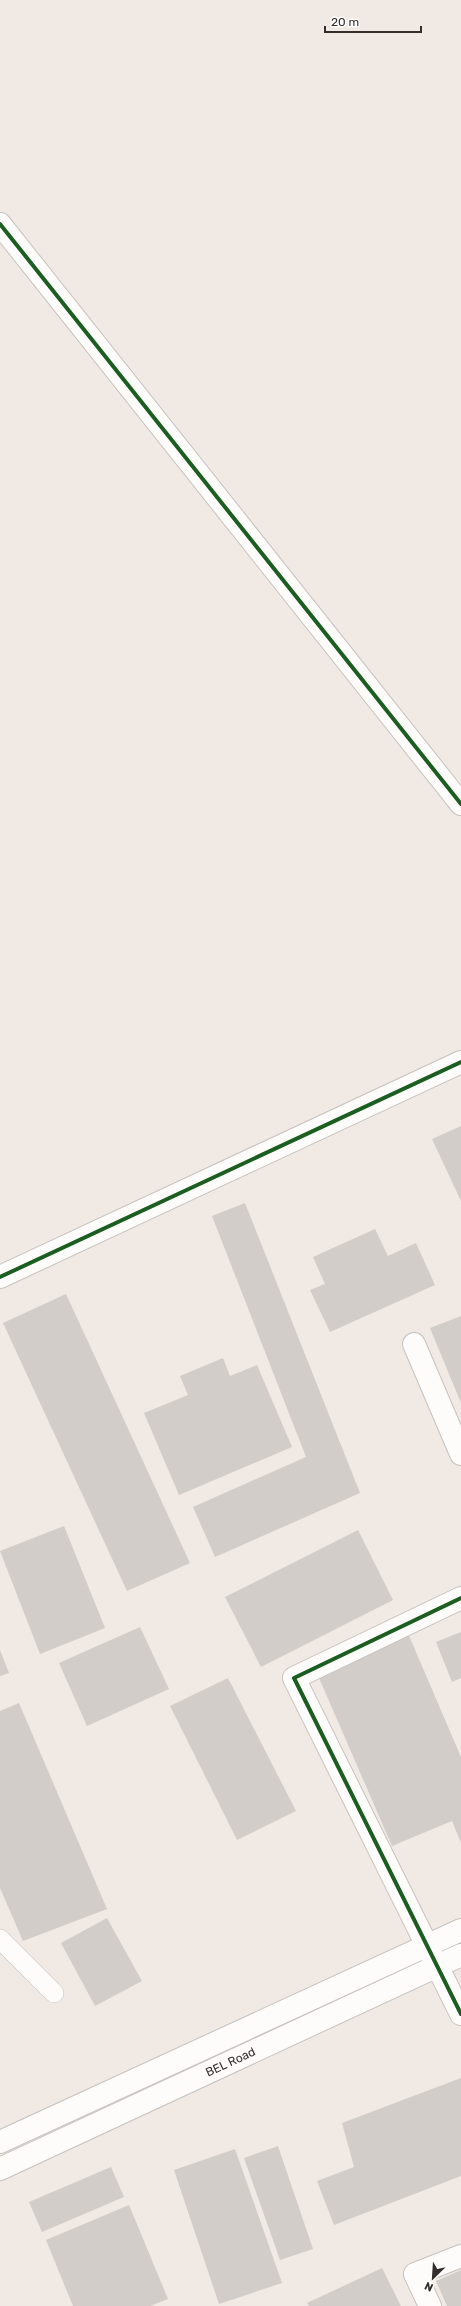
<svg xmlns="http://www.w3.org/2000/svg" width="461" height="2306" viewBox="0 0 461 2306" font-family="Rubik,sans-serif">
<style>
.building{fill:#d2cdc9}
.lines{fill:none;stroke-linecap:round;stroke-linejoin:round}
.lane-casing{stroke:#c7c2be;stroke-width:20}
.street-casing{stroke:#c7c2be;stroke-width:24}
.secondary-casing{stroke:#c7c2be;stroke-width:24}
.lane{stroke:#fdfcfb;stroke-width:19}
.street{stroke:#fdfcfb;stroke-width:22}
.secondary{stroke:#fdfcfb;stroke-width:22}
.cycleway-casing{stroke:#fff;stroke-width:6}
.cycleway{stroke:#1b5e20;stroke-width:4}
.labels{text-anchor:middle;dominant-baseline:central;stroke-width:3;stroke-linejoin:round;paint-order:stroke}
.street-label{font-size:12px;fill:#332e2b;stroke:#fff}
</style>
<rect width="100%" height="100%" fill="#f0e9e4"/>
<path class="building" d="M 461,1126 L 461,1201 L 432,1139 Z
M 245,1203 L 360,1493 L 215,1557 L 193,1507 L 306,1457 L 212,1216 Z
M 375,1229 L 388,1256 L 416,1243 L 435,1285 L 330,1332 L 310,1290 L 325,1284 L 313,1257 Z
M 66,1294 L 190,1563 L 127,1591 L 3,1323 Z
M 461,1316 L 461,1403 L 430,1328 Z
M 223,1358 L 230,1376 L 257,1365 L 292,1447 L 179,1495 L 144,1413 L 188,1395 L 180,1376 Z
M 64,1526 L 105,1628 L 40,1654 L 0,1551 Z
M 358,1530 L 393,1600 L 261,1667 L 225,1597 Z
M 140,1627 L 169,1689 L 87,1726 L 59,1663 Z
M 407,1631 L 461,1757 L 461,1843 L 452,1821 L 392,1846 L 316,1671 Z
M 461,1632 L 461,1678 L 452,1682 L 436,1642 Z
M 0,1650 L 9,1673 L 0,1676 Z
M 228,1678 L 296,1811 L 237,1840 L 170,1706 Z
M 19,1703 L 107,1909 L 23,1941 L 0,1888 L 0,1711 Z
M 107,1918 L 142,1981 L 95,2006 L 61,1943 Z
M 461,2078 L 461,2176 L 334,2225 L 317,2181 L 354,2167 L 342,2123 Z
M 278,2146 L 313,2249 L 280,2260 L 244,2158 Z
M 235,2149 L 282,2283 L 219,2304 L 174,2170 Z
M 111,2167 L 124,2197 L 42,2232 L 29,2202 Z
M 129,2205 L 168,2299 L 150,2306 L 73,2306 L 46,2240 Z
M 382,2268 L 401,2306 L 309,2306 L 307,2303 Z
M 461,2270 L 461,2306 L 447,2306 L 436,2281 Z"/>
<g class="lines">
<g class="lane-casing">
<path id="lane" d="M 0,1939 L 54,1993"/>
</g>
<g class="street-casing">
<path id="street" d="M 0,224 L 461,804
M 0,1277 L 461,1062
M 414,1344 L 461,1454
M 461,1598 L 294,1678 L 461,2014
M 430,2306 L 415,2274 L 461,2256"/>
</g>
<g class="secondary-casing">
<g id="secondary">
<path d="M 0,2142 L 461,1930"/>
<path id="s1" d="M 0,2169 L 461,1955"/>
</g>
</g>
<use href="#lane" class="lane"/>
<use href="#street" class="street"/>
<use href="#secondary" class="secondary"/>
<g class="cycleway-casing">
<path id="cycleway" d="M 0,224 L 461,804
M 0,1277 L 461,1062
M 461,1598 L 294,1678 L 461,2014"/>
</g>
<use href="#cycleway" class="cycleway"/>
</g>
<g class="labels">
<g class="street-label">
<text stroke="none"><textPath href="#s1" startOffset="254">BEL Road</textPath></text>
</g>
</g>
<g transform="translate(433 2278) rotate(205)" stroke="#ffffff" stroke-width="3" paint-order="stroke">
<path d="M0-3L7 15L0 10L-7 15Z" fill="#332e2b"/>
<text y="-6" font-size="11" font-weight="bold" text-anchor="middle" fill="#332e2b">N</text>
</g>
<path d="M325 26v6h96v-6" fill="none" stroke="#332e2b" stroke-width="2"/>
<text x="331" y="26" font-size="12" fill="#332e2b" stroke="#ffffff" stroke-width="3" paint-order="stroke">20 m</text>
</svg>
